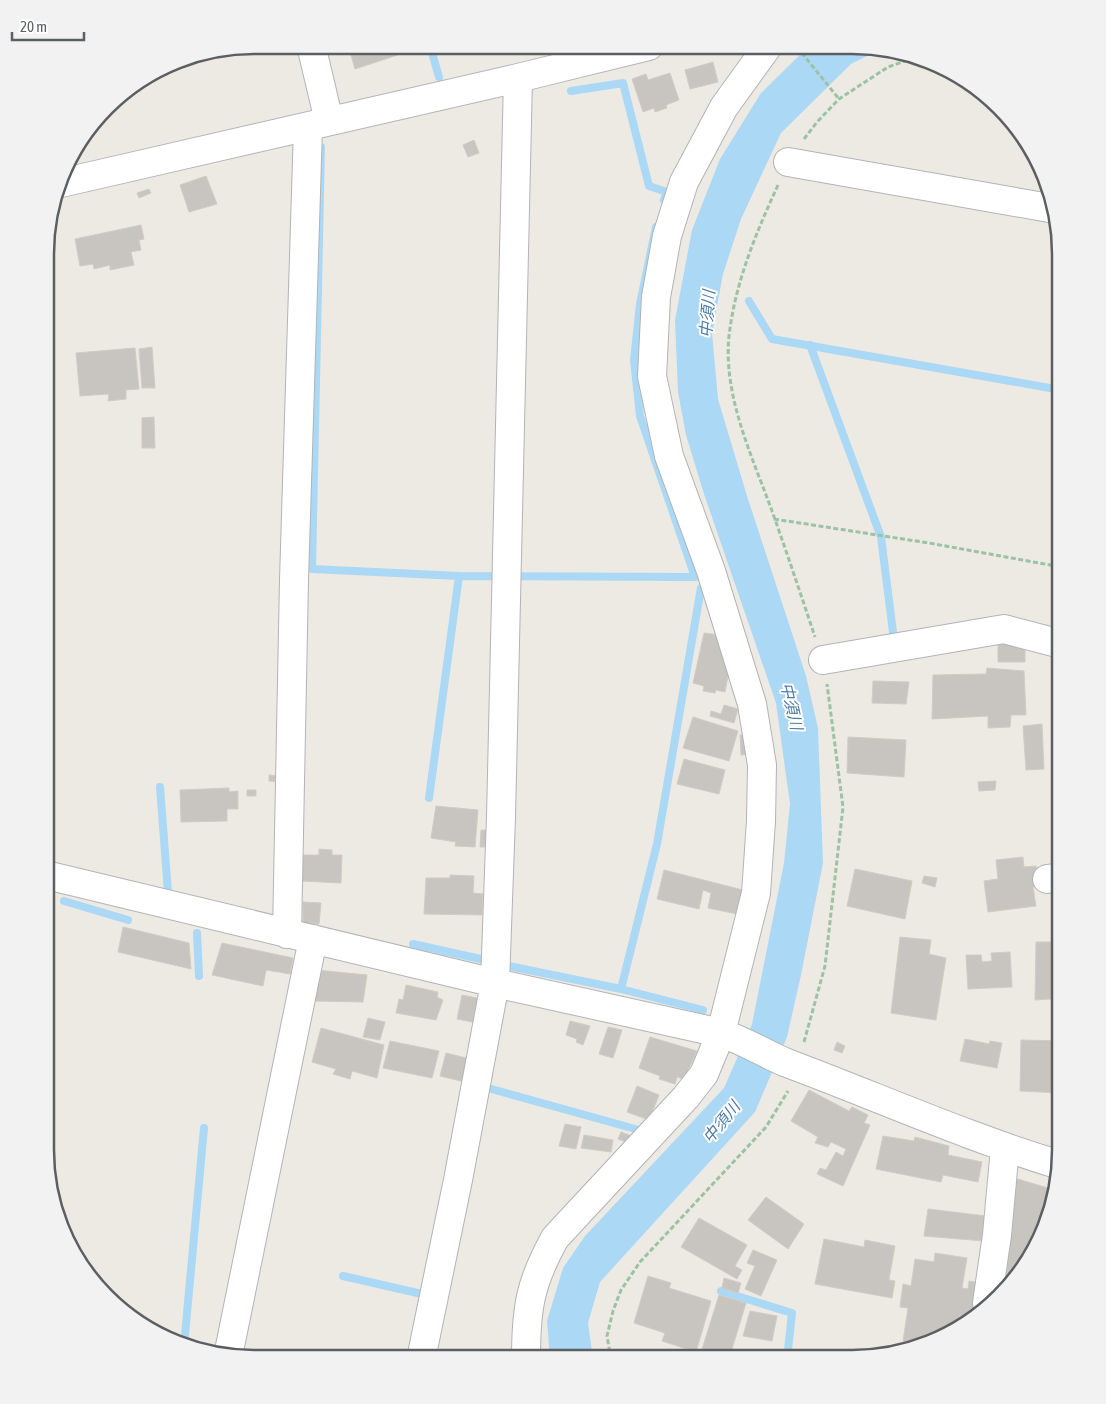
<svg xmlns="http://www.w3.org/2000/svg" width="1106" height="1404" viewBox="0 0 1106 1404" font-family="'Asap Condensed','Noto Sans JP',sans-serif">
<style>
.water{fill:#abd8f5}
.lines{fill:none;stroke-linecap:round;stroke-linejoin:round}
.stream{stroke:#abd8f5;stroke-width:8}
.building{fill:#c8c5c0;stroke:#d1ccc3}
.minor-casing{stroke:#b1b4b7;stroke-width:30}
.path{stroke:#9cc2a5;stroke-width:3;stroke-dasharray:5 2.5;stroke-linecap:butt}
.minor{stroke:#fff;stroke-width:28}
.labels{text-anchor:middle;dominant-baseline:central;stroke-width:4;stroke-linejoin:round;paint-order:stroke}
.water-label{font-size:16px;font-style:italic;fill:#4a7aa6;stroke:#fff}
.rim{fill:none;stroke:#5c5f62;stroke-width:2.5}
</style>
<rect width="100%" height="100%" fill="#edeae4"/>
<path class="water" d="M 808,47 L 883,48 L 851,64 L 781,133 L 741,219 L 723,274 L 712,333 L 718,399 L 747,496 L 806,676 L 818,728 L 823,863 L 801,975 L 787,1037 L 755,1112 L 600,1282 L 588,1323 L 593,1359 L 550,1359 L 547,1321 L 563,1268 L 585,1236 L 724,1088 L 752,1024 L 784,863 L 790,804 L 776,703 L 704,494 L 686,435 L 678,392 L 675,320 L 692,230 L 720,159 L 761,93 Z"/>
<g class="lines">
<path class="stream" d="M 430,46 L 439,77
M 571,91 L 623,83 L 649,186 L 667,192 L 664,200
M 321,147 L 312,569 L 459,576 L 429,798
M 749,301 L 772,339 L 1061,390
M 810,345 L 881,537 L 894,640 L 897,639
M 459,576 L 695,577 L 640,416 L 634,360 L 640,304 L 656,227
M 701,588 L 657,844 L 621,989 L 703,1010
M 160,787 L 168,892
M 64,901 L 128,920
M 197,933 L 199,976
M 413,944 L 485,960
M 504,965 L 621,989
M 486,1083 L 484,1087 L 639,1130
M 343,1276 L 422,1294
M 721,1291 L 792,1313 L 787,1359
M 182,1346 L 184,1346 L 204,1128"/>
</g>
<path class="building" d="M 348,45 L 421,45 L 422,47 L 355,69 Z
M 713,62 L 718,82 L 690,89 L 685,70 Z
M 670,73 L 679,100 L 666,105 L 667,108 L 655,112 L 654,108 L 643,112 L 632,79 L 646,74 L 648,80 Z
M 474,140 L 479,153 L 468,157 L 463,145 Z
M 206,176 L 217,204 L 189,212 L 180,185 Z
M 149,189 L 151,193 L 139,198 L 137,193 Z
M 141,225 L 144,239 L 139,240 L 141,250 L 131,252 L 134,265 L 110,270 L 110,265 L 94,269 L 93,264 L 80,266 L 75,239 Z
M 152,347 L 155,388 L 142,388 L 139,349 Z
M 135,348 L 139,389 L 126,390 L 126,399 L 108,401 L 109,394 L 80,396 L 76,353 Z
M 154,417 L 155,448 L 142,448 L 142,418 Z
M 704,633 L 720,635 L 730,665 L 725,692 L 716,690 L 715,693 L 703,691 L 704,686 L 693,683 Z
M 998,643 L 1025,643 L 1025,662 L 998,662 Z
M 987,668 L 1024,671 L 1026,715 L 1011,715 L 1010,727 L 988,728 L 988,716 L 932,719 L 933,675 L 986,674 Z
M 873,681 L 909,682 L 906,704 L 872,703 Z
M 724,705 L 738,709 L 734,723 L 710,716 L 711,711 L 721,714 Z
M 693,717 L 738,731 L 729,761 L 683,748 Z
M 1042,724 L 1044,769 L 1026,770 L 1023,726 Z
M 748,734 L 750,754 L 741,755 L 740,735 Z
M 848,737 L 906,740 L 904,777 L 847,773 Z
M 684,759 L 725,770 L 719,794 L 677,784 Z
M 269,775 L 280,776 L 280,782 L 269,781 Z
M 996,781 L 995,790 L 979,791 L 978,782 Z
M 229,788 L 229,792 L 238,791 L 238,809 L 227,809 L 227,821 L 181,822 L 180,790 Z
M 247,790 L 256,790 L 256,796 L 247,796 Z
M 436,806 L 478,810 L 475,847 L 455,846 L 456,842 L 431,838 Z
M 481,830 L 488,830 L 487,847 L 480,847 Z
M 319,849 L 332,850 L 332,855 L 342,855 L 341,883 L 302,881 L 303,855 L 319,855 Z
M 1023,857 L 1024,867 L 1036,866 L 1039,886 L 1033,887 L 1036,906 L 988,912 L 984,881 L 998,879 L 996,860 Z
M 855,869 L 912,881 L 905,919 L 847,906 Z
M 664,870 L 743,890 L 737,914 L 708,908 L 711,893 L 703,890 L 699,909 L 657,899 Z
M 450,875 L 474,876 L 473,893 L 483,894 L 482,915 L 424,914 L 426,878 L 450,878 Z
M 924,876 L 937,878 L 935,887 L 922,883 Z
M 1059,893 L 1061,893 L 1061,938 L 1059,938 Z
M 303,902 L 321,903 L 319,924 L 303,922 Z
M 123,927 L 189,943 L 191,969 L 118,952 Z
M 900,937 L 931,940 L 929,954 L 946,958 L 936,1020 L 891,1013 Z
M 1036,942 L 1051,942 L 1051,999 L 1035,1000 Z
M 222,943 L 293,958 L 290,974 L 266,970 L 263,986 L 212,975 Z
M 1010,952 L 1012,987 L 968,989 L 966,955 L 981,955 L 982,962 L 992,961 L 991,953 Z
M 317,970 L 367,975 L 363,1002 L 313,1001 Z
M 406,985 L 438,992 L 437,997 L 443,1000 L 436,1020 L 396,1013 L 399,999 L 403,1000 Z
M 462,995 L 482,999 L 477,1023 L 457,1019 Z
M 368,1018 L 385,1022 L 380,1040 L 363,1037 Z
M 570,1021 L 590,1026 L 583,1045 L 576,1042 L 577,1039 L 566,1035 Z
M 608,1027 L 622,1030 L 613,1058 L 599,1054 Z
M 321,1028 L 384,1045 L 377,1078 L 352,1071 L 350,1079 L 333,1074 L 336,1069 L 312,1062 Z
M 650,1037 L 697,1051 L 684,1079 L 677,1077 L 675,1084 L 659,1079 L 660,1076 L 639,1068 Z
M 965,1039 L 989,1044 L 990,1041 L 1002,1043 L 997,1068 L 960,1061 Z
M 1021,1040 L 1061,1041 L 1061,1093 L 1020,1091 Z
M 390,1041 L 439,1051 L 432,1078 L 383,1068 Z
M 837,1042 L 845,1046 L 842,1053 L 834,1050 Z
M 446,1053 L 470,1059 L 465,1082 L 440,1076 Z
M 637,1086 L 659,1095 L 649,1120 L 627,1112 Z
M 809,1090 L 849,1111 L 852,1107 L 868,1115 L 864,1123 L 870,1125 L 843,1186 L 817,1174 L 820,1168 L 826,1170 L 836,1152 L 843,1156 L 846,1149 L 831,1142 L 828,1147 L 815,1143 L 818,1137 L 791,1121 Z
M 565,1124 L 581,1127 L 576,1149 L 559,1146 Z
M 621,1132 L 632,1136 L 629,1143 L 618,1139 Z
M 584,1135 L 613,1140 L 611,1152 L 581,1148 Z
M 883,1136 L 914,1141 L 915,1137 L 949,1146 L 948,1155 L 982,1162 L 978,1182 L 943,1175 L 941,1182 L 876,1169 Z
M 1014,1178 L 1055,1190 L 1050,1217 L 1026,1266 L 1006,1285 Z
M 766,1197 L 804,1224 L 788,1249 L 748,1220 Z
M 928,1209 L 986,1216 L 984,1241 L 924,1236 Z
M 699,1218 L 747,1245 L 735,1266 L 742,1270 L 737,1279 L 681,1247 Z
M 824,1239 L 864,1247 L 865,1240 L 895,1246 L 889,1280 L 895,1281 L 892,1298 L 815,1284 Z
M 753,1250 L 777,1260 L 761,1296 L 745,1289 L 755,1266 L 747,1263 Z
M 935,1253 L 967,1258 L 962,1288 L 968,1289 L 969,1281 L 980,1283 L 975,1314 L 971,1318 L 959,1316 L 957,1331 L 918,1343 L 903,1341 L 908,1308 L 900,1307 L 903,1284 L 911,1286 L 915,1259 L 934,1262 Z
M 648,1276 L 671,1283 L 669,1288 L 711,1301 L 696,1352 L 662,1341 L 665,1333 L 634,1323 Z
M 724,1278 L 741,1283 L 738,1293 L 722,1288 Z
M 719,1295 L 746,1303 L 729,1359 L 699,1359 Z
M 750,1311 L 777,1316 L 772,1341 L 743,1336 Z"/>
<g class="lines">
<g class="minor-casing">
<path id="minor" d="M 311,45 L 329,121
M 788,162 L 1055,209
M 61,183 L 518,78 L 649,46
M 823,660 L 1004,629 L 1061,644
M 46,875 L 495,983 L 721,1033 C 745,1041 765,1054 787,1063 C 878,1097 967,1137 1060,1165
M 1047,879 L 1061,877
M 287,934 L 294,580 L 308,127
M 987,1303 L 997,1235 L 1005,1148
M 228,1356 L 313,939
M 421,1359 L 458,1180 L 495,983 L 501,817 L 518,78
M 526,1359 C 526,1308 530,1283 555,1238 L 686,1097 L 704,1074 L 721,1033 L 756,893 L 761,821 L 762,765 L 752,704 L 711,571 L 669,456 L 652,376 L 656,297 L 667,236 L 684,182 L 724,107 L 768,46"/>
</g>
<path class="path" d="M 797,47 L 839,99
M 804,139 L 817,122 L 839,99 L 888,67 L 911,59
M 778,185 C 756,233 735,283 729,336 C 723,396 752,456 772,511 C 787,553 801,595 815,637
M 774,519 L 929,543 L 1061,567
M 804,1042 L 825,966 L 843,807 L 827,684
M 611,1359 L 607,1336 L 613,1311 L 621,1290 L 640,1262 L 766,1127 L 788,1091"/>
<use href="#minor" class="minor"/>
</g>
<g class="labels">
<g class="water-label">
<text transform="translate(707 314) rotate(-86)">中須川</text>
<text transform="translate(792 706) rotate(77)">中須川</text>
<text transform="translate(721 1122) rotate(-51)">中須川</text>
</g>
</g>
<path d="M0 0H1106V1404H0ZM254 54H852A200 200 0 0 1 1052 254V1150A200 200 0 0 1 852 1350H254A200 200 0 0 1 54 1150V254A200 200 0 0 1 254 54Z" fill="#f2f2f2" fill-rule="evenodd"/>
<path class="rim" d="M254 54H852A200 200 0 0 1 1052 254V1150A200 200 0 0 1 852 1350H254A200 200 0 0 1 54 1150V254A200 200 0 0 1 254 54Z"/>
<path d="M12 32v8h72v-8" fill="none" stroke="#5c5f62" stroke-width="2.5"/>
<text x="20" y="32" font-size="15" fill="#5c5f62" stroke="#ffffff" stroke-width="4" paint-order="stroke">20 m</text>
</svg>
